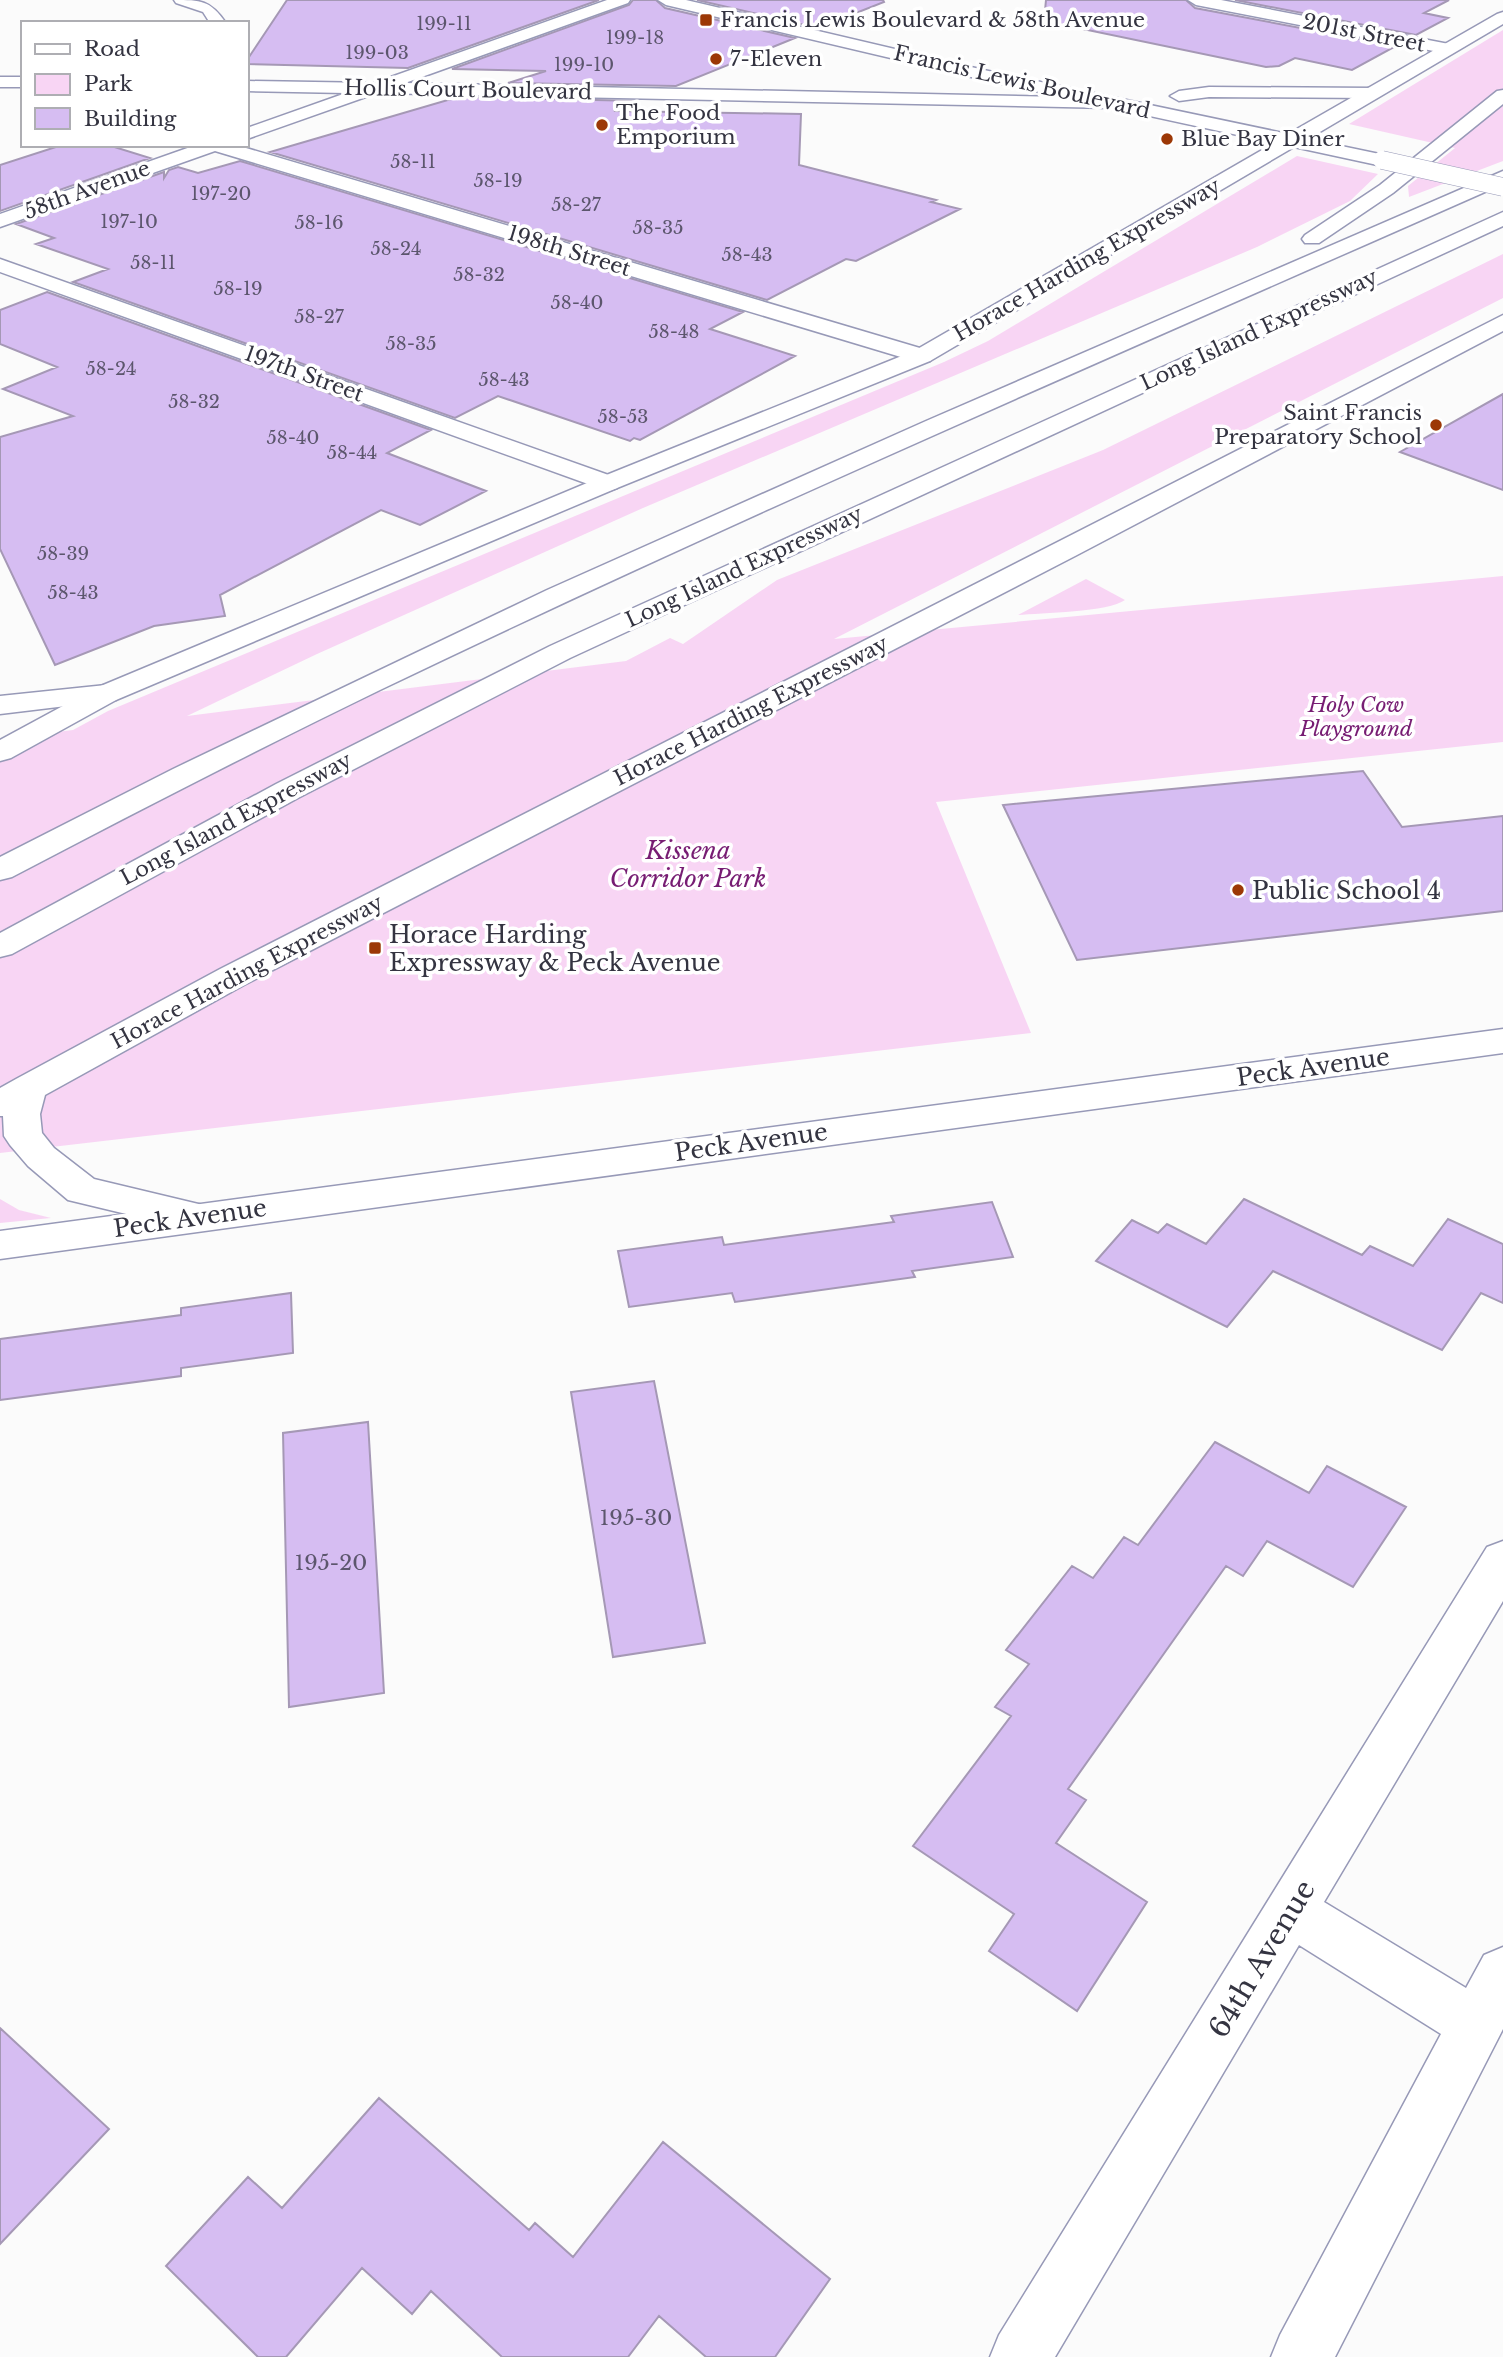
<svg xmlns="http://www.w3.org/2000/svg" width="1503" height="2357" viewBox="0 0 1503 2357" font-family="'Libre Baskerville',serif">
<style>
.green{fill:#f8d5f4}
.building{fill:#d6bdf2;stroke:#a598b5;stroke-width:2}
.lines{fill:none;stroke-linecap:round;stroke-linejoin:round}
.minor-casing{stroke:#9799b7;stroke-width:3}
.primary-casing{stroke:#9799b7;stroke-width:3}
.motorway-casing{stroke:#9799b7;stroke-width:3}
.minor{fill:#fff;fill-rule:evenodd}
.primary{fill:#fff;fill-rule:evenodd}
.motorway{fill:#fff;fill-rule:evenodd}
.primary-bridge-casing{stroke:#9799b7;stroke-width:19;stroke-linecap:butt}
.primary-bridge{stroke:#fff;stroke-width:18}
.poi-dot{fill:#9c3806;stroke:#fff;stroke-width:2.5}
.labels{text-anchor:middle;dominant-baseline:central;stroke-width:7;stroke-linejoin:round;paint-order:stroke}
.far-number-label{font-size:18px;fill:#5c566d}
.far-poi-label{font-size:21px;fill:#343441;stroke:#fff;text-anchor:start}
.far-street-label{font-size:21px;fill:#343441;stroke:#fff}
.far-park-label{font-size:21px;font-style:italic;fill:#771d73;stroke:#fff}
.number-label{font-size:21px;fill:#5c566d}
.park-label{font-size:24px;font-style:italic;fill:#771d73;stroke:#fff}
.poi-label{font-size:24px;fill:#343441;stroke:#fff;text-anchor:start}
.street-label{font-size:24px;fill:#343441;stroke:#fff}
.near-street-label{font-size:28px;fill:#343441;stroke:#fff}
</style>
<rect width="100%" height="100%" fill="#fbfbfb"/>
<path class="green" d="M 1503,30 L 1503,161 L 1409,197 L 1408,186 L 1455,148 L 1349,124 Z
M 1297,156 L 1378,174 L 1350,201 L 1257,247 L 643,508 L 317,654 L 187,716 L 626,661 L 670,638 L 683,644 L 777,580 L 1103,450 L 1503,254 L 1503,298 L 834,639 L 1503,576 L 1503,742 L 936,802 L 1031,1033 L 0,1153 L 0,739 L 73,730 L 108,711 L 944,362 L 988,341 Z
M 1086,579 L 1125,600 C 1109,612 1041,613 1018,615 Z
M 0,1199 L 19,1210 L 51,1218 L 0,1223 Z"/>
<path class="building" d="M 287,0 L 599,0 L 408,68 L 247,64 L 247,60 Z
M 633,0 L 656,0 L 665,8 L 795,38 L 676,86 L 508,83 L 546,71 L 452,69 L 629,5 Z
M 697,0 L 883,0 L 884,2 L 818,28 Z
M 1046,0 L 1186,0 L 1195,8 L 1396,46 L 1352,70 L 1295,58 L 1279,66 L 1266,67 L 1044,21 Z
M 1235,0 L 1449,0 L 1424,13 L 1448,18 L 1416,35 Z
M 458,97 L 639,101 L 614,111 L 801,114 L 799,165 L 936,200 L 931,202 L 960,209 L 856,261 L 846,259 L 767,300 L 270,152 Z
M 62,145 L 108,145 L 150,158 L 0,211 L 0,165 Z
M 240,161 L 743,312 L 710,329 L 795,356 L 640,440 L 634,438 L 630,441 L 498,396 L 455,418 L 73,282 L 108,269 L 36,244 L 54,238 L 16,224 L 164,172 L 164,178 L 169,170 L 178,167 L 198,173 Z
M 47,292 L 431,430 L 387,453 L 486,491 L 420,525 L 381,510 L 220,595 L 225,616 L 154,626 L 55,665 L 0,549 L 0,437 L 73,416 L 3,389 L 57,367 L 0,344 L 0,310 Z
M 1503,394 L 1503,490 L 1400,452 Z
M 1363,771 L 1402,827 L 1503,816 L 1503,911 L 1077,960 L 1003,805 Z
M 1244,1199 L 1362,1255 L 1370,1246 L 1413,1266 L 1448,1219 L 1503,1244 L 1503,1303 L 1481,1293 L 1442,1350 L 1273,1271 L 1227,1327 L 1096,1261 L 1132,1220 L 1158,1233 L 1167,1224 L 1206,1244 Z
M 992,1202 L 1013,1257 L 912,1271 L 915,1277 L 735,1302 L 732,1293 L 629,1307 L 618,1251 L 722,1237 L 724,1245 L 894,1222 L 891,1216 Z
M 291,1293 L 293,1353 L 181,1368 L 181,1376 L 0,1400 L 0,1339 L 181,1315 L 181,1308 Z
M 654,1381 L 705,1643 L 613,1657 L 571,1392 Z
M 368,1422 L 384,1693 L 289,1707 L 283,1433 Z
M 1215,1442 L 1309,1493 L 1327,1466 L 1406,1507 L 1353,1587 L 1267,1541 L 1243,1576 L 1226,1566 L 1068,1789 L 1086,1800 L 1056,1843 L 1147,1902 L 1077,2011 L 989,1951 L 1014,1914 L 913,1846 L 1011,1716 L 995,1707 L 1029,1664 L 1006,1650 L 1072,1566 L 1093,1578 L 1124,1537 L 1138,1545 Z
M 0,2028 L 109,2129 L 0,2244 Z
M 379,2098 L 529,2230 L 535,2223 L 573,2257 L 663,2142 L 830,2279 L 775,2357 L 706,2357 L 659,2316 L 628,2357 L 502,2357 L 431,2291 L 412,2314 L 362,2268 L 286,2357 L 258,2357 L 166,2266 L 248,2177 L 282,2208 Z"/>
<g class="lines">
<g class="minor-casing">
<path id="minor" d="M 174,0 C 201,0 210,0 226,23 L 210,23 L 203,12 L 176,3 Z
M 607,0 L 630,0 L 628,3 L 405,83 L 1110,98 L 1119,103 L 1110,108 L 377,93 L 247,139 L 247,128 L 346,93 L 247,91 L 247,81 L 374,83 Z
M 1188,0 L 1221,0 L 1449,44 L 1457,49 L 1449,54 L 1196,5 Z
M 0,77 L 23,77 L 23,87 L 0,87 Z
M 1209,87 L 1373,88 L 1382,93 L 1373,98 L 1209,97 L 1179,101 L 1170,96 L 1179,91 Z
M 196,145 L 236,145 L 930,351 L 933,356 L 930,361 L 914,361 L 215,151 L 0,227 L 0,214 Z
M 0,259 L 617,478 L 621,483 L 617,488 L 608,491 L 599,488 L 0,272 Z
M 106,685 L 116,688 L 121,694 L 116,700 L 0,714 L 0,696 Z
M 1503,1029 L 1503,1053 L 0,1259 L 0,1231 Z
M 1503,1541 L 1503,1601 L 1324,1902 L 1466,1988 L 1484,1955 L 1503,1947 L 1503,2029 L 1335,2357 L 1271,2357 L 1280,2335 L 1441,2034 L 1299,1945 L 1055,2357 L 990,2357 L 999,2335 L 1487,1547 Z"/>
</g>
<g class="primary-casing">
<path id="primary" d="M 658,0 L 686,0 L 984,70 L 1288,134 L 1497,14 L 1503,12 L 1503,24 L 1308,139 L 1389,156 L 1391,160 L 1389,164 L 1382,166 L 1294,147 L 930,361 L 617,488 L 116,700 L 11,758 L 0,761 L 0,740 L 96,688 L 599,478 L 914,351 L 1274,143 L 984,80 L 666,5 Z
M 1503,315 L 1503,331 L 1077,555 L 244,985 L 45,1095 L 40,1114 L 42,1133 L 54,1148 L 94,1179 L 211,1207 L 217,1217 L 211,1227 L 197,1231 L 68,1200 L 28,1166 L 10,1145 L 4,1136 L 3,1116 L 0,1116 L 0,1088 L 16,1079 L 220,969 Z"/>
</g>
<g class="motorway-casing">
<path id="motorway" d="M 1503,90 L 1503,104 L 1393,193 L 1319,243 L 1305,243 L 1302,239 L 1305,235 L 1380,185 L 1497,91 Z
M 1503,171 L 1503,184 C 1128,350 750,512 380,690 C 256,750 134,813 12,877 L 0,880 L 0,857 L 173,769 L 547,590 L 926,421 Z
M 1503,212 L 1503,226 L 570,658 L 298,798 L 12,954 L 0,957 L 0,933 L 276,784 L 550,646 Z"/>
</g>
<use href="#minor" class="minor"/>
<use href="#primary" class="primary"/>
<use href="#motorway" class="motorway"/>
<g class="primary-bridge-casing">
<path id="primary-bridge" d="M 1382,160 L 1503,187"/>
</g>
<use href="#primary-bridge" class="primary-bridge"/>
</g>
<g class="poi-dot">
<rect x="699" y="13" width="14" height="14" rx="3.5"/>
<circle cx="716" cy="59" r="7"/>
<circle cx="602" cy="125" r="7"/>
<circle cx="1167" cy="139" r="7"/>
<circle cx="1436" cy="425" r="7"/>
<circle cx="1238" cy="890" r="7"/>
<rect x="368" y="941" width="14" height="14" rx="3.5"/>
</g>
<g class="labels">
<g class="far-number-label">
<text x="444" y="24">199-11</text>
<text x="635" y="38">199-18</text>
<text x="377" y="53">199-03</text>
<text x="584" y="65">199-10</text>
<text x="413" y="162">58-11</text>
<text x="498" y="181">58-19</text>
<text x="221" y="194">197-20</text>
<text x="576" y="205">58-27</text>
<text x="129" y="222">197-10</text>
<text x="319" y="223">58-16</text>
<text x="658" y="228">58-35</text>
<text x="396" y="249">58-24</text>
<text x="747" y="255">58-43</text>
<text x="153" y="263">58-11</text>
<text x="479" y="275">58-32</text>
<text x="238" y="289">58-19</text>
<text x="577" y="303">58-40</text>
<text x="319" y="317">58-27</text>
<text x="674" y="332">58-48</text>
<text x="411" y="344">58-35</text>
<text x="111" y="369">58-24</text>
<text x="504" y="380">58-43</text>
<text x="194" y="402">58-32</text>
<text x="623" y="417">58-53</text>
<text x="293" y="438">58-40</text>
<text x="352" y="453">58-44</text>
<text x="63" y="554">58-39</text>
<text x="73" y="593">58-43</text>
</g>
<g class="far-poi-label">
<text x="720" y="20">Francis Lewis Boulevard &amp; 58th Avenue</text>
<text x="730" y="59">7-Eleven</text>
<text x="616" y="113">The Food<tspan x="616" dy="24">Emporium</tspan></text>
<text x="1181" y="139">Blue Bay Diner</text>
<text x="1422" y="413" text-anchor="end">Saint Francis<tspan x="1422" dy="24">Preparatory School</tspan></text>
</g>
<g class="far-street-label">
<text transform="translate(1364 33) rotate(11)">201st Street</text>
<text transform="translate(1022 82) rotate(13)">Francis Lewis Boulevard</text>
<text transform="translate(468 90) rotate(1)">Hollis Court Boulevard</text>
<text transform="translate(87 190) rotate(-20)">58th Avenue</text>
<text transform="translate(569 251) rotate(17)">198th Street</text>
<text transform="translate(1087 260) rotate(-30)">Horace Harding Expressway</text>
<text transform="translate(1259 330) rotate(-25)">Long Island Expressway</text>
<text transform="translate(304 374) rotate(20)">197th Street</text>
<text transform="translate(744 567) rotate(-25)">Long Island Expressway</text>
<text transform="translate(751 711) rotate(-27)">Horace Harding Expressway</text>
<text transform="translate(236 819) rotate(-28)">Long Island Expressway</text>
<text transform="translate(247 972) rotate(-28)">Horace Harding Expressway</text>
</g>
<g class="far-park-label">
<text x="1356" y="705">Holy Cow<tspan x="1356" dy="24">Playground</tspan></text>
</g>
<g class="number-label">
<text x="636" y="1518">195-30</text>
<text x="331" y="1563">195-20</text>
</g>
<g class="park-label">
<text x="688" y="850">Kissena<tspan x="688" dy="28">Corridor Park</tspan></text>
</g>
<g class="poi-label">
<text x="1252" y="890">Public School 4</text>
<text x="389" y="934">Horace Harding<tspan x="389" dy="28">Expressway &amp; Peck Avenue</tspan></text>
</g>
<g class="street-label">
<text transform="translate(1313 1067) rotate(-8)">Peck Avenue</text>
<text transform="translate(751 1142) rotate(-8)">Peck Avenue</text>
<text transform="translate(190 1218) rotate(-8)">Peck Avenue</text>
</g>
<g class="near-street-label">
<text transform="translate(1262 1959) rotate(-59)">64th Avenue</text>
</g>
</g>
<rect x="21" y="21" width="228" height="126" fill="#ffffff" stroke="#aeaeb3" stroke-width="2"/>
<rect x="35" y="44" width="35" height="10" fill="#ffffff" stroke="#aeaeb3" stroke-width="2"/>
<text x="84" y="56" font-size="21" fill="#343441">Road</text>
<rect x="35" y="74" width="35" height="21" fill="#f8d5f4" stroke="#aeaeb3" stroke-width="2"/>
<text x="84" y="91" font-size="21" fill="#343441">Park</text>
<rect x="35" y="108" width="35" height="21" fill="#d6bdf2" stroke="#aeaeb3" stroke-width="2"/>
<text x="84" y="126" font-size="21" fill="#343441">Building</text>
</svg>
